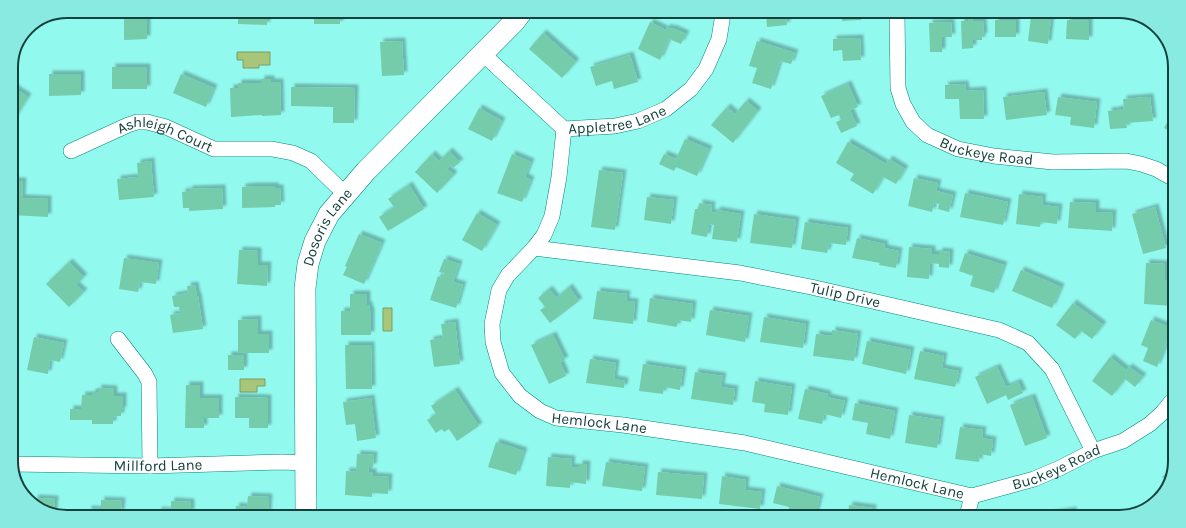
<svg xmlns="http://www.w3.org/2000/svg" width="1186" height="528" viewBox="0 0 1186 528" font-family="Karla,sans-serif">
<style>
.water{fill:#a7c679;stroke:#7b9e67}
.building{fill:#75ccaa;filter:url(#shadow)}
.lines{fill:none;stroke-linecap:round;stroke-linejoin:round}
.street-casing{stroke:#00867d;stroke-width:16}
.secondary-casing{stroke:#00867d;stroke-width:22}
.street{stroke:#fff;stroke-width:15}
.secondary{stroke:#fff;stroke-width:21}
.labels{text-anchor:middle;dominant-baseline:central;stroke-width:3;stroke-linejoin:round;paint-order:stroke}
.street-label{font-size:15px;fill:#14413d;stroke:#92f9ee}
.rim{fill:none;stroke:#14413d;stroke-width:2}
</style>
<defs>
<filter id="shadow"><feDropShadow dx="3.5" dy="-3.5" stdDeviation="1" flood-color="#0004"/></filter>
</defs>
<rect width="100%" height="100%" fill="#92f9ee"/>
<path class="water" d="M 237,52 L 270,52 L 270,65 L 259,65 L 259,68 L 243,68 L 243,60 L 237,60 Z
M 383,308 L 392,308 L 392,331 L 383,331 Z
M 240,379 L 265,379 L 265,386 L 257,386 L 257,392 L 240,392 Z"/>
<path class="building" d="M 124,11 L 147,11 L 147,39 L 124,40 Z
M 238,12 L 267,12 L 267,25 L 238,24 Z
M 314,12 L 340,12 L 340,24 L 314,24 Z
M 766,14 L 786,14 L 787,25 L 767,27 Z
M 842,14 L 861,14 L 861,20 L 842,21 Z
M 1031,16 L 1051,18 L 1048,44 L 1028,41 Z
M 968,18 L 973,18 L 973,21 L 983,21 L 984,36 L 982,36 L 982,40 L 973,40 L 973,48 L 962,49 L 961,21 L 969,21 Z
M 995,20 L 1016,20 L 1016,37 L 995,37 Z
M 1067,20 L 1089,21 L 1089,40 L 1066,39 Z
M 650,22 L 666,30 L 667,27 L 671,29 L 672,28 L 686,34 L 681,44 L 669,39 L 660,60 L 638,49 Z
M 951,22 L 952,37 L 942,37 L 942,52 L 930,52 L 929,23 Z
M 543,33 L 576,62 L 562,78 L 529,49 Z
M 860,38 L 861,60 L 843,61 L 842,50 L 833,51 L 833,39 Z
M 402,41 L 404,75 L 382,76 L 380,42 Z
M 757,41 L 795,53 L 791,64 L 780,61 L 771,89 L 752,83 L 757,68 L 749,66 Z
M 630,55 L 638,82 L 614,89 L 612,81 L 596,86 L 590,67 Z
M 112,67 L 147,67 L 147,89 L 112,89 Z
M 49,74 L 81,74 L 81,95 L 49,96 Z
M 181,74 L 214,88 L 206,107 L 173,93 Z
M 261,79 L 271,79 L 271,82 L 280,82 L 281,115 L 262,116 L 262,115 L 231,117 L 230,88 L 238,88 L 238,83 L 261,83 Z
M 848,84 L 858,107 L 850,110 L 857,126 L 841,133 L 836,122 L 841,120 L 839,115 L 831,118 L 821,96 Z
M 965,84 L 966,91 L 983,90 L 984,119 L 960,119 L 959,99 L 945,99 L 945,85 Z
M 11,86 L 28,97 L 11,124 Z
M 291,87 L 355,88 L 354,123 L 333,123 L 333,107 L 291,106 Z
M 1044,92 L 1047,115 L 1006,120 L 1003,97 Z
M 1058,97 L 1097,102 L 1094,128 L 1070,125 L 1071,117 L 1055,115 Z
M 1150,97 L 1153,121 L 1126,123 L 1127,128 L 1110,129 L 1108,111 L 1118,110 L 1117,109 L 1124,109 L 1123,99 Z
M 746,101 L 758,111 L 733,143 L 711,125 L 727,107 L 735,114 Z
M 479,108 L 502,121 L 492,141 L 468,129 Z
M 1174,110 L 1174,134 L 1164,128 Z
M 685,139 L 709,149 L 697,176 L 676,167 L 674,171 L 659,164 L 664,154 L 676,159 Z
M 848,142 L 886,164 L 889,159 L 905,169 L 896,184 L 883,177 L 873,194 L 850,180 L 854,174 L 836,163 Z
M 449,151 L 460,162 L 453,168 L 450,165 L 447,169 L 454,175 L 437,193 L 415,172 L 432,154 L 439,161 Z
M 512,154 L 531,162 L 525,177 L 531,180 L 522,202 L 497,193 Z
M 151,161 L 154,197 L 119,200 L 117,179 L 138,177 L 137,163 Z
M 599,170 L 623,173 L 615,230 L 591,227 Z
M 914,178 L 938,183 L 936,191 L 953,195 L 949,212 L 938,209 L 939,204 L 934,203 L 932,212 L 908,206 Z
M 11,181 L 23,181 L 22,198 L 48,199 L 48,217 L 11,215 Z
M 409,185 L 424,209 L 388,231 L 379,217 L 394,207 L 388,199 Z
M 254,186 L 275,186 L 275,188 L 280,188 L 281,205 L 275,205 L 275,207 L 242,208 L 242,187 Z
M 222,188 L 223,209 L 189,211 L 189,208 L 183,208 L 182,192 L 189,191 L 189,189 Z
M 965,193 L 1008,202 L 1003,225 L 960,217 Z
M 1019,194 L 1043,197 L 1042,205 L 1059,207 L 1057,224 L 1041,222 L 1040,227 L 1016,224 Z
M 647,197 L 674,200 L 671,224 L 644,220 Z
M 1070,202 L 1096,203 L 1096,212 L 1113,213 L 1112,231 L 1068,228 Z
M 699,203 L 712,205 L 711,212 L 716,213 L 717,210 L 741,214 L 737,242 L 712,239 L 714,225 L 709,224 L 707,237 L 691,234 L 695,209 L 699,209 Z
M 1155,207 L 1166,248 L 1143,254 L 1132,214 Z
M 477,213 L 497,225 L 482,251 L 462,240 Z
M 754,214 L 796,220 L 792,248 L 750,243 Z
M 805,222 L 848,228 L 846,245 L 829,243 L 827,253 L 801,249 Z
M 359,234 L 382,243 L 364,284 L 343,275 L 347,267 L 345,266 Z
M 857,238 L 885,244 L 884,248 L 899,251 L 896,268 L 879,265 L 880,263 L 852,258 Z
M 909,247 L 932,249 L 932,254 L 939,254 L 939,251 L 950,252 L 949,268 L 939,267 L 939,264 L 930,263 L 929,279 L 907,277 Z
M 239,250 L 258,251 L 258,265 L 268,265 L 267,286 L 237,284 Z
M 965,253 L 1004,265 L 994,293 L 970,286 L 973,276 L 959,271 Z
M 124,258 L 159,263 L 156,284 L 140,282 L 138,292 L 119,289 Z
M 444,259 L 459,264 L 453,282 L 463,285 L 456,308 L 430,300 L 438,276 L 442,278 L 444,273 L 439,272 Z
M 69,262 L 84,277 L 76,285 L 84,292 L 69,307 L 46,284 Z
M 1146,263 L 1165,264 L 1165,280 L 1173,280 L 1172,306 L 1144,304 Z
M 1021,270 L 1061,287 L 1052,308 L 1012,291 Z
M 195,285 L 197,296 L 198,296 L 203,329 L 173,333 L 170,315 L 180,313 L 179,307 L 174,307 L 172,296 L 188,293 L 187,286 Z
M 569,287 L 579,301 L 550,323 L 540,310 L 545,307 L 538,298 L 549,289 L 556,298 Z
M 597,291 L 627,294 L 626,301 L 635,302 L 633,324 L 593,319 Z
M 350,294 L 367,294 L 367,305 L 369,305 L 370,311 L 371,311 L 371,335 L 341,335 L 341,311 L 350,311 Z
M 650,298 L 693,304 L 691,322 L 678,320 L 677,327 L 647,322 Z
M 1073,303 L 1103,325 L 1092,339 L 1081,331 L 1075,339 L 1056,325 Z
M 710,310 L 749,316 L 745,342 L 706,335 Z
M 764,317 L 806,324 L 803,348 L 760,342 Z
M 258,319 L 258,334 L 269,334 L 269,353 L 238,353 L 238,320 Z
M 1151,320 L 1172,328 L 1157,367 L 1143,361 L 1148,348 L 1141,345 Z
M 455,322 L 460,364 L 434,367 L 430,340 L 443,338 L 441,324 Z
M 832,330 L 858,334 L 854,361 L 813,356 L 816,334 L 832,336 Z
M 553,335 L 565,360 L 560,362 L 566,376 L 549,384 L 531,345 Z
M 34,337 L 64,343 L 60,362 L 50,360 L 48,374 L 27,370 Z
M 867,341 L 911,350 L 906,374 L 862,364 Z
M 345,345 L 371,345 L 372,389 L 346,389 Z
M 920,351 L 944,356 L 942,368 L 959,371 L 955,387 L 914,379 Z
M 228,355 L 244,355 L 244,370 L 228,370 Z
M 1110,357 L 1126,370 L 1129,367 L 1143,377 L 1135,387 L 1125,379 L 1112,396 L 1092,381 Z
M 590,359 L 616,363 L 614,379 L 625,381 L 624,388 L 586,383 Z
M 643,364 L 683,370 L 680,390 L 664,387 L 663,394 L 639,391 Z
M 997,367 L 1006,387 L 1018,382 L 1023,393 L 1008,400 L 1006,395 L 987,404 L 975,377 Z
M 695,372 L 723,376 L 721,387 L 735,389 L 733,405 L 691,399 Z
M 755,381 L 792,387 L 788,415 L 764,412 L 765,404 L 752,402 Z
M 186,385 L 200,385 L 200,398 L 219,398 L 219,418 L 204,418 L 204,428 L 185,428 Z
M 98,388 L 114,389 L 114,396 L 123,396 L 123,410 L 121,410 L 121,416 L 114,416 L 115,418 L 113,418 L 113,424 L 92,424 L 92,420 L 70,420 L 70,409 L 81,409 L 82,395 L 92,395 L 92,392 L 98,392 Z
M 805,389 L 828,394 L 827,397 L 845,401 L 841,418 L 824,414 L 822,424 L 798,419 Z
M 455,390 L 479,426 L 457,441 L 449,429 L 444,432 L 442,429 L 436,433 L 427,420 L 436,414 L 431,406 Z
M 235,397 L 268,398 L 268,428 L 249,428 L 249,418 L 235,418 Z
M 1032,397 L 1047,438 L 1025,446 L 1010,405 Z
M 371,398 L 376,438 L 357,441 L 355,424 L 346,425 L 343,402 Z
M 855,403 L 895,411 L 890,439 L 866,434 L 868,423 L 852,420 Z
M 909,415 L 941,420 L 937,448 L 905,443 Z
M 960,427 L 983,430 L 982,438 L 993,440 L 991,456 L 980,454 L 979,462 L 955,459 Z
M 496,442 L 524,451 L 516,475 L 488,467 Z
M 357,454 L 374,455 L 373,467 L 369,467 L 368,472 L 373,472 L 373,476 L 389,477 L 388,494 L 372,493 L 372,497 L 345,495 L 346,471 L 356,472 Z
M 548,457 L 572,459 L 571,467 L 579,468 L 579,464 L 587,464 L 586,484 L 570,482 L 570,488 L 546,486 Z
M 606,462 L 645,467 L 642,491 L 602,486 Z
M 1171,468 L 1171,483 L 1170,484 L 1162,477 Z
M 658,472 L 704,476 L 702,499 L 656,495 Z
M 722,476 L 746,480 L 745,490 L 762,492 L 760,509 L 719,504 Z
M 777,486 L 820,497 L 815,516 L 787,516 L 789,507 L 773,503 Z
M 248,496 L 269,497 L 268,514 L 235,513 L 236,506 L 247,507 Z
M 35,498 L 55,499 L 54,513 L 45,513 L 34,504 Z
M 101,500 L 122,501 L 121,513 L 88,513 L 88,509 L 101,510 Z
M 171,501 L 191,502 L 191,513 L 158,513 L 158,510 L 171,511 Z
M 849,505 L 873,508 L 872,516 L 848,516 Z
M 1073,510 L 1074,517 L 1050,517 L 1049,514 Z"/>
<g class="lines">
<g class="street-casing">
<g id="street">
<path id="s1" d="M 897,14 L 898,88 L 903,104 L 913,122 L 927,135 L 958,149 L 994,156 L 1053,162 L 1126,161 L 1141,164 L 1156,169 L 1174,179"/>
<path id="s2" d="M 482,53 L 564,129 L 615,126 L 638,121 L 666,109 L 691,89 L 706,69 L 719,39 L 723,14"/>
<path id="s3" d="M 564,129 L 559,177 L 552,216 L 544,235 L 534,248 L 508,275 L 499,290 L 492,324 L 493,342 L 502,373 L 520,396 L 540,411 L 556,418 L 623,425 L 745,443 L 972,496"/>
<path id="s4" d="M 71,151 L 128,125 L 137,122 L 147,122 L 166,127 L 214,149 L 272,149 L 293,153 L 311,161 L 345,194"/>
<path id="s5" d="M 534,248 L 740,273 L 811,287 L 999,330 L 1028,343 L 1052,369 L 1093,451"/>
<path d="M 118,339 L 145,374 L 149,382 L 150,466"/>
<path id="s6" d="M 11,464 L 150,466 L 282,462 L 305,463"/>
<path id="s7" d="M 967,516 L 972,496 L 1034,479 L 1060,468 L 1093,451 L 1123,441 L 1150,424 L 1162,413 L 1171,402"/>
</g>
</g>
<g class="secondary-casing">
<g id="secondary">
<path id="s8" d="M 306,514 L 305,288 L 308,264 L 315,241 L 329,214 L 366,171 L 514,22 L 521,13"/>
</g>
</g>
<use href="#street" class="street"/>
<use href="#secondary" class="secondary"/>
</g>
<g class="labels">
<g class="street-label">
<text stroke="none"><textPath href="#s2" startOffset="166">Appletree Lane</textPath></text>
<text stroke="none"><textPath href="#s4" startOffset="102">Ashleigh Court</textPath></text>
<text stroke="none"><textPath href="#s1" startOffset="193">Buckeye Road</textPath></text>
<text stroke="none"><textPath href="#s8" startOffset="292">Dosoris Lane</textPath></text>
<text stroke="none"><textPath href="#s5" startOffset="315">Tulip Drive</textPath></text>
<text stroke="none"><textPath href="#s3" startOffset="380">Hemlock Lane</textPath></text>
<text stroke="none"><textPath href="#s6" startOffset="147">Millford Lane</textPath></text>
<text stroke="none"><textPath href="#s7" startOffset="110">Buckeye Road</textPath></text>
<text stroke="none"><textPath href="#s3" startOffset="704">Hemlock Lane</textPath></text>
</g>
</g>
<path d="M0 0H1186V528H0ZM67 18H1119A49 49 0 0 1 1168 67V461A49 49 0 0 1 1119 510H67A49 49 0 0 1 18 461V67A49 49 0 0 1 67 18Z" fill="#88eae0" fill-rule="evenodd"/>
<path class="rim" d="M67 18H1119A49 49 0 0 1 1168 67V461A49 49 0 0 1 1119 510H67A49 49 0 0 1 18 461V67A49 49 0 0 1 67 18Z"/>
</svg>
